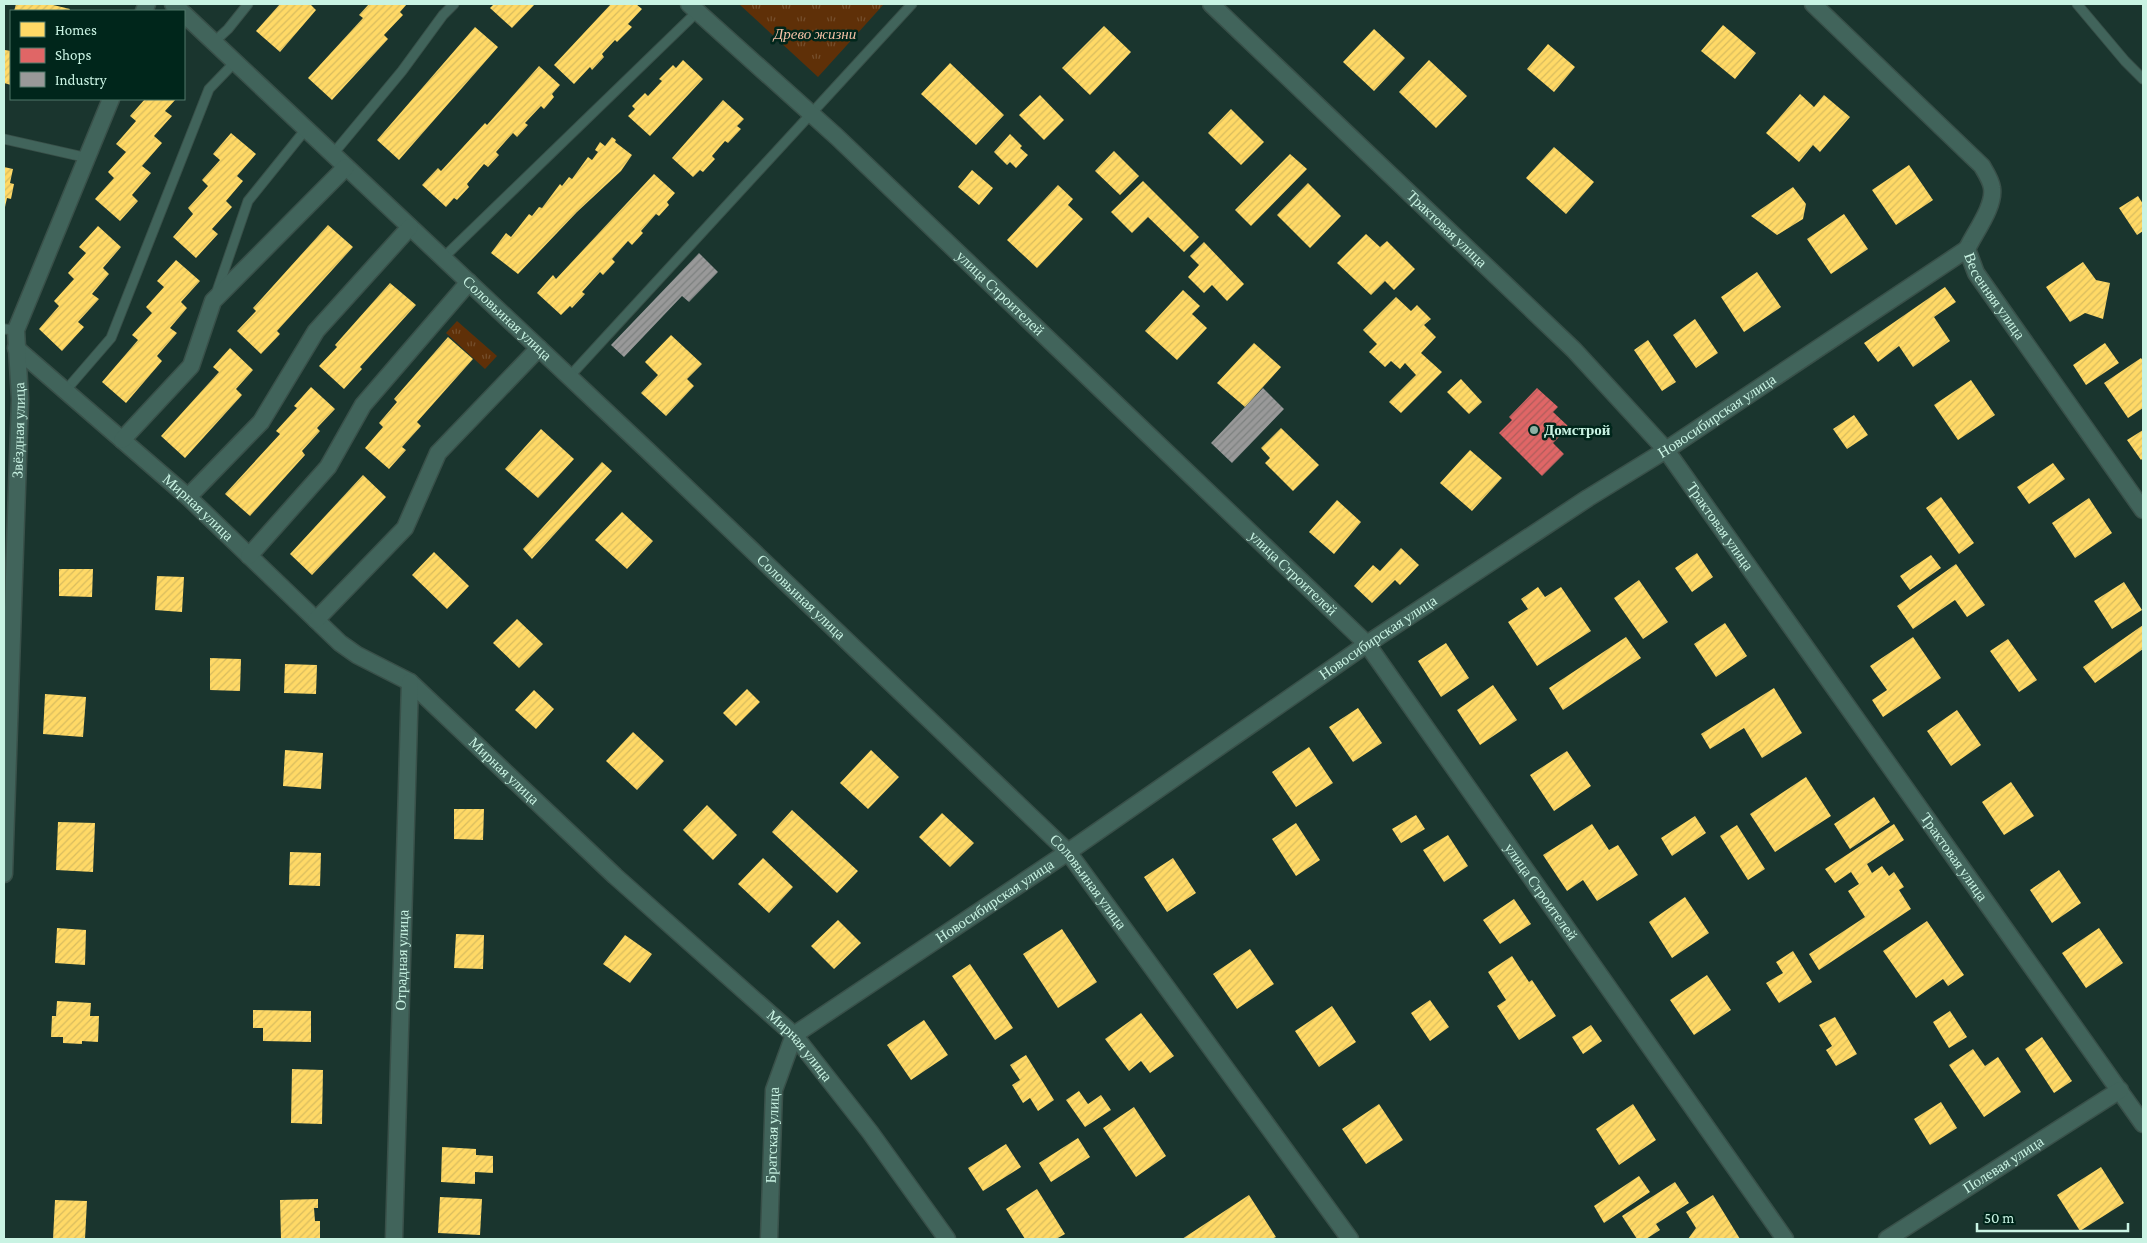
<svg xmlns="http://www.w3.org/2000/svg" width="2147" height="1243" viewBox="0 0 2147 1243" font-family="'Crimson Pro',serif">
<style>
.park{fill:url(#park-tufts)}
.homes{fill:url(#homes-hatch)}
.shops{fill:url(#shops-hatch)}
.industry{fill:url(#industry-hatch)}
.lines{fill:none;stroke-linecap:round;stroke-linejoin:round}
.service-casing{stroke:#395049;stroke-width:11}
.minor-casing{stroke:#395049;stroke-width:19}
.service{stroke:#41645b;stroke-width:9}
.minor{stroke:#41645b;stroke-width:16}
.poi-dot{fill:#8cb0a4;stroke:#00261b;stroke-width:2}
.labels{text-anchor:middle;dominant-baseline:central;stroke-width:5;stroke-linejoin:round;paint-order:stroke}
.park-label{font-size:15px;font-style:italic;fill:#f2c0a5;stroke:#00261b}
.street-label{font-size:15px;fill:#c9f3e3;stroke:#00261b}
.poi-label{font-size:15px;font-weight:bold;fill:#c9f3e3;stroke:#00261b;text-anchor:start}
</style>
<defs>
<pattern id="park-tufts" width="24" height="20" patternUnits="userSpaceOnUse" patternTransform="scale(1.25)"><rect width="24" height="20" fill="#5f3008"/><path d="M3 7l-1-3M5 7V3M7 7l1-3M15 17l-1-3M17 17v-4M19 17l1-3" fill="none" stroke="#754e2c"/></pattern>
<pattern id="homes-hatch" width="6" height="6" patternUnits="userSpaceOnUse" patternTransform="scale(1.25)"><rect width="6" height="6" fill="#ffd966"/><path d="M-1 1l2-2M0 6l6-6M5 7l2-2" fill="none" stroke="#d8bc5f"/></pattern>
<pattern id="shops-hatch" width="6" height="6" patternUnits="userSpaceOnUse" patternTransform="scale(1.25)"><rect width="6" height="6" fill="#e06666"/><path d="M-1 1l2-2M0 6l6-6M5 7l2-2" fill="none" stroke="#af5d5c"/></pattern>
<pattern id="industry-hatch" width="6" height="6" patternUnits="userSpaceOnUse" patternTransform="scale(1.25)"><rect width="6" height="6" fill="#999"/><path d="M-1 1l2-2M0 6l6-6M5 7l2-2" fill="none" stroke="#7d8180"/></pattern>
</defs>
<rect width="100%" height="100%" fill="#1a352e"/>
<path class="park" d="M 739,4 L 884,4 L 818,77 Z
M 457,321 L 497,356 L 485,369 L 446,333 Z"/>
<path class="homes" d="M 16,4 L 49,4 L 70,9 L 69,11 L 14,11 Z
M 280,4 L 312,4 L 311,5 L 316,10 L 280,52 L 256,31 Z
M 369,4 L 407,4 L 400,12 L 403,15 L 384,35 L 388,39 L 332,100 L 308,78 L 363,18 L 359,15 Z
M 494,4 L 535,4 L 512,28 L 490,8 Z
M 611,4 L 636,4 L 642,9 L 628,24 L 632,27 L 617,42 L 615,40 L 602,54 L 604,57 L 592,70 L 590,67 L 574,84 L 554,65 Z
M 1723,25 L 1756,53 L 1735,79 L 1701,51 Z
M 1104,26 L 1131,52 L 1090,95 L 1062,68 Z
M 475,27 L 498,47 L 399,160 L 377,140 Z
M 1374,29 L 1405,58 L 1374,91 L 1343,62 Z
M 1548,44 L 1575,67 L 1554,92 L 1527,69 Z
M 5,50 L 11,51 L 11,85 L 4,83 Z
M 683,60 L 703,79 L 650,136 L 628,116 L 635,109 L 632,106 L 645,93 L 648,96 L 662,81 L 659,79 L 673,65 L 676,68 Z
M 1429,60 L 1467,96 L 1436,128 L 1399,92 Z
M 950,63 L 1004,115 L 976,145 L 921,94 Z
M 539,66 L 560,85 L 552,94 L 554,97 L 544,109 L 541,106 L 525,123 L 528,125 L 517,137 L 513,133 L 496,152 L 499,155 L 488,167 L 484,164 L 467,184 L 469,187 L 457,200 L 454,198 L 446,207 L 422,185 L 438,168 L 441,171 L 485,123 L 487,125 Z
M 1800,94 L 1814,107 L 1824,95 L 1850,117 L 1820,152 L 1813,145 L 1799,162 L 1766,133 Z
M 1040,95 L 1064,120 L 1044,140 L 1019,115 Z
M 145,99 L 176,99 L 165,111 L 172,116 L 154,136 L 162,143 L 142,166 L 151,173 L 132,195 L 138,201 L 120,221 L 95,199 L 114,178 L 108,172 L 126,152 L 116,144 L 136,121 L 130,116 Z
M 723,100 L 744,119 L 737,126 L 741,129 L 728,143 L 725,141 L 712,156 L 715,159 L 703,172 L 700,170 L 693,177 L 672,158 Z
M 1231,109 L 1264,142 L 1241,165 L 1208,133 Z
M 231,133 L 256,154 L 237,176 L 243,181 L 226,201 L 232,207 L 212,229 L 218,234 L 196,258 L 173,237 L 193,214 L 188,208 L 208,186 L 202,180 L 220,160 L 213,154 Z
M 1010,134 L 1022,146 L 1020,148 L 1028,155 L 1016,168 L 1010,162 L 1007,165 L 994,152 Z
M 612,137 L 616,140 L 615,142 L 632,155 L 621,171 L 577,212 L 518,274 L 491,253 L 506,233 L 511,237 L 529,214 L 532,216 L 539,207 L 542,208 L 560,184 L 562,186 L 569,177 L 572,179 L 588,157 L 592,160 L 598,152 L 595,150 L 600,142 L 605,146 Z
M 1554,147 L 1594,182 L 1566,214 L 1526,178 Z
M 1114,151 L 1139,176 L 1120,195 L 1095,171 Z
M 1290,154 L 1307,169 L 1251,226 L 1235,210 Z
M 1909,165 L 1933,200 L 1896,225 L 1872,190 Z
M 4,167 L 13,169 L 10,183 L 14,184 L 11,199 L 7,198 L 5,207 Z
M 972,170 L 993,188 L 979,205 L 958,187 Z
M 654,174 L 675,193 L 667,202 L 669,205 L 659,216 L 656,214 L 641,231 L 643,233 L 632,245 L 628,241 L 612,259 L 615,262 L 603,275 L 600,272 L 582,292 L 585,294 L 572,308 L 570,306 L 561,315 L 537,293 L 553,275 L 556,279 Z
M 1143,181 L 1199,237 L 1184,252 L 1148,217 L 1132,233 L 1111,212 Z
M 1308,183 L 1341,216 L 1310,248 L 1277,215 Z
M 1058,185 L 1073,199 L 1068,205 L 1083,219 L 1037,268 L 1007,240 Z
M 1793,187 L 1806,204 L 1803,219 L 1777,235 L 1751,216 Z
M 2138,196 L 2143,204 L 2143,231 L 2137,235 L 2119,208 Z
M 1844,214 L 1868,249 L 1831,274 L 1807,239 Z
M 328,225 L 353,247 L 277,331 L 280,334 L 261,354 L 237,331 L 256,311 L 253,308 Z
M 98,226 L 121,247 L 103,268 L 109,274 L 92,294 L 99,299 L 78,322 L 84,327 L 62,351 L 39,329 L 59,306 L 54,301 L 74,279 L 68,273 L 86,253 L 79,247 Z
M 1366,234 L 1380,247 L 1387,241 L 1415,269 L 1394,290 L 1385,281 L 1371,295 L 1337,263 Z
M 1204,242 L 1244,284 L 1227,301 L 1212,285 L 1204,293 L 1188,277 L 1199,265 L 1190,256 Z
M 176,260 L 200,281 L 181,302 L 187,308 L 170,328 L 177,333 L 157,356 L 162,361 L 126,403 L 102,382 L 138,340 L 132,335 L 152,313 L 146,307 L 164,287 L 157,281 Z
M 2083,262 L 2096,280 L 2110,283 L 2103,319 L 2085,313 L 2070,322 L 2046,287 Z
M 1757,272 L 1781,307 L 1744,332 L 1721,297 Z
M 390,283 L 416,305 L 360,367 L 362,369 L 344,389 L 319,366 L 337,347 L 335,345 Z
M 1945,287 L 1956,302 L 1934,317 L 1950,341 L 1913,367 L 1899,346 L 1878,362 L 1864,343 Z
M 1183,290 L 1200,306 L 1192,314 L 1207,328 L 1177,360 L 1145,331 Z
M 1396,297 L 1411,311 L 1417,305 L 1431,319 L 1424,325 L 1436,337 L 1421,353 L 1442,372 L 1401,413 L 1389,402 L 1416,375 L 1405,363 L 1400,369 L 1391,361 L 1385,367 L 1369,352 L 1377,344 L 1363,330 Z
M 1695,319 L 1718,353 L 1696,368 L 1673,335 Z
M 671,335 L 702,364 L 687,379 L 694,386 L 666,416 L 641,393 L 658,375 L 645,362 Z
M 448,337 L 473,359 L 417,422 L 421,426 L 402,447 L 406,450 L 389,469 L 365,448 L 383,427 L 379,423 L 397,402 L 394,399 Z
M 1648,340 L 1676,382 L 1662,391 L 1634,350 Z
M 1254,343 L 1281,367 L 1245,407 L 1217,383 Z
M 2105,343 L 2119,363 L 2086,385 L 2073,365 Z
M 230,348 L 253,370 L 236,389 L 242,395 L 185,458 L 161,436 L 219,372 L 213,367 Z
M 2141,358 L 2143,361 L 2143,408 L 2128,418 L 2104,383 Z
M 1461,379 L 1482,402 L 1469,414 L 1447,392 Z
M 1971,380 L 1995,415 L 1958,440 L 1934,405 Z
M 311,387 L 335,409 L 317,428 L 320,431 L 302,451 L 305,455 L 250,516 L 225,494 L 280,434 L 276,431 L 297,408 L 294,406 Z
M 1854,415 L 1868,435 L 1847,449 L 1833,429 Z
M 1281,428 L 1319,465 L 1293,491 L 1265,463 L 1270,458 L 1261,448 Z
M 541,429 L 574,459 L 538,498 L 505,469 Z
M 2143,430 L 2143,458 L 2141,460 L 2127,440 Z
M 1470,450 L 1502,478 L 1472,511 L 1440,483 Z
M 602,462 L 612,471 L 532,559 L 523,549 Z
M 2053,463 L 2065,479 L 2029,504 L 2017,487 Z
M 363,475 L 386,497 L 312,575 L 290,554 Z
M 1941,497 L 1974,543 L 1959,554 L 1926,508 Z
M 2089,498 L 2112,533 L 2075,558 L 2052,523 Z
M 1337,500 L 1361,522 L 1334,554 L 1309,532 Z
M 622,512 L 653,541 L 627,569 L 595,540 Z
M 1401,548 L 1419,565 L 1400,585 L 1395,580 L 1372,603 L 1354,586 L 1373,565 L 1380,571 Z
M 434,552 L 469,586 L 447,609 L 412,575 Z
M 1697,553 L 1713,577 L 1692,592 L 1675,568 Z
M 1931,555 L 1941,568 L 1910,590 L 1900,576 Z
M 1956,564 L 1985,605 L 1967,617 L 1955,600 L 1913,629 L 1897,606 Z
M 59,569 L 93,569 L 92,597 L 59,596 Z
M 157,576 L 184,577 L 182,612 L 155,610 Z
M 1639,580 L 1668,622 L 1643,639 L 1614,598 Z
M 2124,582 L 2142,610 L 2112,629 L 2094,601 Z
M 1538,587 L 1545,597 L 1561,587 L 1591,631 L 1537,666 L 1508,622 L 1528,609 L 1521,599 Z
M 517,619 L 543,644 L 519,668 L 493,643 Z
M 1725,623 L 1747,656 L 1716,677 L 1694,644 Z
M 2143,625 L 2143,649 L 2095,683 L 2083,667 Z
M 1626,637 L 1641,658 L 1563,710 L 1549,688 Z
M 1913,637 L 1941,678 L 1883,717 L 1872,700 L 1887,690 L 1870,666 Z
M 2008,639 L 2037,680 L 2019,692 L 1990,651 Z
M 1446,643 L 1469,678 L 1441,697 L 1418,661 Z
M 210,658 L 241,659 L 240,691 L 210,690 Z
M 285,664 L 317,665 L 316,694 L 284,693 Z
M 1493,685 L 1517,720 L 1480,745 L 1457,710 Z
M 1774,688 L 1802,733 L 1762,758 L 1744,728 L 1710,749 L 1701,734 Z
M 747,689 L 760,702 L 736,726 L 723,713 Z
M 534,690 L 554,709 L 536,729 L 515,710 Z
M 45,694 L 86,697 L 83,737 L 43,734 Z
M 1358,708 L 1382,743 L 1353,762 L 1329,727 Z
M 1957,710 L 1981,745 L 1951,766 L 1927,731 Z
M 633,732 L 664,761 L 637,790 L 606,761 Z
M 1309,747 L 1333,783 L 1296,807 L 1272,772 Z
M 285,750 L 323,753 L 321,789 L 283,786 Z
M 871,750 L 899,777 L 868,809 L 840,783 Z
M 1567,751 L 1591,786 L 1554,811 L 1530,775 Z
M 1806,777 L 1831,816 L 1775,852 L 1750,814 Z
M 2011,782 L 2034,816 L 2004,835 L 1982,802 Z
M 1874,797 L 1890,822 L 1850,849 L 1834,824 Z
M 707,805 L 737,835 L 713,860 L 683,830 Z
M 454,809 L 484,809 L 483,840 L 454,839 Z
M 792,810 L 858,871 L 837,893 L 772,832 Z
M 942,813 L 974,843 L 950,867 L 919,837 Z
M 1416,815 L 1425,829 L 1401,843 L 1392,829 Z
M 1695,816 L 1706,833 L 1672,856 L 1661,838 Z
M 58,822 L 95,823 L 93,872 L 56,870 Z
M 1296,823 L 1320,860 L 1296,876 L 1272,839 Z
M 1592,824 L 1609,850 L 1618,845 L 1638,875 L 1597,901 L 1583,880 L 1567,891 L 1543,855 Z
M 1894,824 L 1904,840 L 1867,864 L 1872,873 L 1882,866 L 1889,876 L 1894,872 L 1904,887 L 1899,890 L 1911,909 L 1819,970 L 1809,954 L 1865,917 L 1848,891 L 1859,884 L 1851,872 L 1835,883 L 1825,869 Z
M 1737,825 L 1765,869 L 1748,880 L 1720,836 Z
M 1448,835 L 1468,866 L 1444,882 L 1423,850 Z
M 290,852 L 321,853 L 320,886 L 289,885 Z
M 763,858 L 793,887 L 769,913 L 738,884 Z
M 1173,858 L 1196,893 L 1167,912 L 1144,877 Z
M 2059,870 L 2081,903 L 2052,923 L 2030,890 Z
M 1685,897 L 1709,933 L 1672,958 L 1649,922 Z
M 1514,899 L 1531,924 L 1500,944 L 1483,920 Z
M 838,920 L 861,943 L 834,969 L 811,946 Z
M 1927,921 L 1964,975 L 1948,986 L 1943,979 L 1916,998 L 1883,951 Z
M 57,928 L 86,930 L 85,965 L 55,963 Z
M 2099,928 L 2123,963 L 2086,988 L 2062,953 Z
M 1062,929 L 1097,982 L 1058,1008 L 1023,954 Z
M 456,934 L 484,935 L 483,969 L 454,968 Z
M 625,935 L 652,954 L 630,983 L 603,964 Z
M 1250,949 L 1274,984 L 1237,1009 L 1213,974 Z
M 1793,951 L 1812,982 L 1779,1003 L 1766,983 L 1783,973 L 1776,962 Z
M 1512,956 L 1529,982 L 1532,980 L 1556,1016 L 1519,1040 L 1497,1006 L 1506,1000 L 1488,972 Z
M 970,964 L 1013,1028 L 995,1040 L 952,976 Z
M 1707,975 L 1731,1010 L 1694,1035 L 1670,1000 Z
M 1430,1000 L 1449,1027 L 1430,1041 L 1411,1013 Z
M 57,1001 L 91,1003 L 90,1016 L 99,1016 L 98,1042 L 82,1041 L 82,1044 L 63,1043 L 63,1037 L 51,1037 L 52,1016 L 56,1016 Z
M 1332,1006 L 1356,1042 L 1319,1067 L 1295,1031 Z
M 253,1010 L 311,1011 L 311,1042 L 263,1041 L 263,1028 L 253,1028 Z
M 1950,1011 L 1967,1037 L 1949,1048 L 1933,1022 Z
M 1141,1013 L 1174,1056 L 1150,1073 L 1141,1061 L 1129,1071 L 1105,1039 Z
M 1835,1017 L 1857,1054 L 1836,1066 L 1826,1050 L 1832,1046 L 1819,1025 Z
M 924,1020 L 948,1055 L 911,1080 L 887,1045 Z
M 1591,1025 L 1602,1041 L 1583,1054 L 1572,1037 Z
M 2042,1037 L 2072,1081 L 2054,1093 L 2025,1049 Z
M 1973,1049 L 1985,1066 L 1998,1057 L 2021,1092 L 1984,1117 L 1949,1065 Z
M 1026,1055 L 1054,1100 L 1038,1111 L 1030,1098 L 1023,1103 L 1012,1085 L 1020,1080 L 1010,1065 Z
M 292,1069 L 323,1070 L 322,1124 L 291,1123 Z
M 1079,1091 L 1088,1104 L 1101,1095 L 1111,1110 L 1085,1127 L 1066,1100 Z
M 1941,1102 L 1957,1128 L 1930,1145 L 1914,1119 Z
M 1379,1104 L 1403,1140 L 1366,1164 L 1342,1129 Z
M 1633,1104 L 1656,1140 L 1619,1165 L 1596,1129 Z
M 1134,1107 L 1166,1156 L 1136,1177 L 1103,1128 Z
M 1078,1138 L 1090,1157 L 1051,1182 L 1039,1163 Z
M 1006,1144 L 1021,1167 L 983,1191 L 968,1168 Z
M 442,1147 L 476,1149 L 476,1155 L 493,1156 L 493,1173 L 475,1172 L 475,1184 L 441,1182 Z
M 2101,1167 L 2124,1203 L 2080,1231 L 2057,1195 Z
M 1639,1176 L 1650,1192 L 1604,1223 L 1594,1206 Z
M 1675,1182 L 1689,1203 L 1656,1224 L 1660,1230 L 1646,1239 L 1637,1239 L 1622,1216 Z
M 1037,1189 L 1065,1234 L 1056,1239 L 1025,1239 L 1006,1209 Z
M 1249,1195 L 1276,1237 L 1272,1239 L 1182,1239 Z
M 1713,1195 L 1740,1239 L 1688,1239 L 1696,1228 L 1686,1212 Z
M 440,1197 L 482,1199 L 480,1235 L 438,1233 Z
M 318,1199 L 318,1208 L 314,1208 L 315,1221 L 320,1221 L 320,1239 L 281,1239 L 280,1200 Z
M 55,1200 L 87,1201 L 85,1239 L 53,1239 Z"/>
<path class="shops" d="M 1537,388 L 1558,407 L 1553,412 L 1569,427 L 1553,443 L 1564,454 L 1542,476 L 1499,433 L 1512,420 L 1509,417 Z"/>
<path class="industry" d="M 699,253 L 718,272 L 689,302 L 682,296 L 624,357 L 611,345 Z
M 1263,388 L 1284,409 L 1232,463 L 1211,443 Z"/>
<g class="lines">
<g class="service-casing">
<path id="service" d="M 2077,4 L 2125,61 L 2143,79
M 214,42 L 228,29 L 248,4
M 4,139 L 88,158
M 333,154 L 402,71 L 443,15 L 454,4
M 443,258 L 698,11
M 216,294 L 248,201 L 306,129
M 4,329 L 16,330
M 569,377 L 912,4
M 66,390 L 111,338 L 209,89 L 235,62"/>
</g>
<g class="minor-casing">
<g id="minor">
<path d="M 173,4 L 181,11"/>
<path id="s1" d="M 689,4 L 837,137 L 1367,644 L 1785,1239"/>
<path id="s2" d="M 1211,4 L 1574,350 L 1666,450 L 2143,1124"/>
<path id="s3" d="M 1813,4 L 1982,166 C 1986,173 1991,180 1992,188 C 1995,206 1975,232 1967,249 L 1976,273 L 2143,510"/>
<path d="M 144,11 L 147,4"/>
<path id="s4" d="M 184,14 L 646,449 L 1068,852 L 1350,1239"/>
<path id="s5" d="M 16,348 L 188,497 L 340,643 L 357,655 L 410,682 L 615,876 L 794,1035 L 870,1132 L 947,1239"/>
<path d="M 122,440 L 191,366 L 213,301 L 346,167"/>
<path d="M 188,497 L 261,422 L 316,331 L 410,227"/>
<path d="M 249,556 L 328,467 L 363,405 L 469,282"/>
<path d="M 316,620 L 405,528 L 438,453 L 539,348"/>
<path id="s6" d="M 4,874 L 20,399 L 16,330 L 111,99"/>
<path id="s7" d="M 394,1239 L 410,682"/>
<path id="s8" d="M 769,1239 L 774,1090 L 794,1035 L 1068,852 L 1367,644 L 1588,498 L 1666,450 L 1967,249"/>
<path id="s9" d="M 1887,1239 L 2120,1090"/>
</g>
</g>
<use href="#service" class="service"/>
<use href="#minor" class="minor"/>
</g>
<circle class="poi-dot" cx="1534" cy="430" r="5"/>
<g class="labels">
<g class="park-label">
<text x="815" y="34">Древо жизни</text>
</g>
<g class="street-label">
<text stroke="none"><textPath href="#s2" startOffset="326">Трактовая улица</textPath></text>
<text stroke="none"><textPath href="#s1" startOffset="425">улица Строителей</textPath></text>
<text stroke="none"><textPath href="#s3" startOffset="380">Весенняя улица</textPath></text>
<text stroke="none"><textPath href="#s4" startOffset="444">Соловьиная улица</textPath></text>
<text stroke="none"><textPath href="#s8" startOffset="1319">Новосибирская улица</textPath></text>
<text stroke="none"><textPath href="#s6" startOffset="444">Звёздная улица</textPath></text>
<text stroke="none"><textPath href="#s5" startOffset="242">Мирная улица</textPath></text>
<text stroke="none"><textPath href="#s2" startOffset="731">Трактовая улица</textPath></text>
<text stroke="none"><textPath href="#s1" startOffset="830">улица Строителей</textPath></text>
<text stroke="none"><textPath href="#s4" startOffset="849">Соловьиная улица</textPath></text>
<text stroke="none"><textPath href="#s8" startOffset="914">Новосибирская улица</textPath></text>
<text stroke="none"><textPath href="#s5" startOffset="648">Мирная улица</textPath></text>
<text stroke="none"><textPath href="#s2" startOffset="1136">Трактовая улица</textPath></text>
<text stroke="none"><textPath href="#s4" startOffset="1254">Соловьиная улица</textPath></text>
<text stroke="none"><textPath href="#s1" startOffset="1235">улица Строителей</textPath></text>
<text stroke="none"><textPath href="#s8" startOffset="449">Новосибирская улица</textPath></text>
<text stroke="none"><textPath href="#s7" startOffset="279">Отрадная улица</textPath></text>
<text stroke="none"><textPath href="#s5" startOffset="1052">Мирная улица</textPath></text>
<text stroke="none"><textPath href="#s8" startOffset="104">Братская улица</textPath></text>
<text stroke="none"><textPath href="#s9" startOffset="138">Полевая улица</textPath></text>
</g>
<g class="poi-label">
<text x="1544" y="430">Домстрой</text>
</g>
</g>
<rect width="2147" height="1243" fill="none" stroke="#c9f3e3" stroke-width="10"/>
<rect x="10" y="10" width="175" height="90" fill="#00261b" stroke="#50786b"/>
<rect x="20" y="22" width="25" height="15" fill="#ffd966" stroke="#50786b"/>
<text x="55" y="35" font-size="15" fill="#c9f3e3">Homes</text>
<rect x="20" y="48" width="25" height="15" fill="#e06666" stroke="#50786b"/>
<text x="55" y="60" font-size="15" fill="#c9f3e3">Shops</text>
<rect x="20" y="72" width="25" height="15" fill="#999999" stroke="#50786b"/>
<text x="55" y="85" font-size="15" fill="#c9f3e3">Industry</text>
<path d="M1977 1223v8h151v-8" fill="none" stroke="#c9f3e3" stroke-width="2.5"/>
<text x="1984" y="1223" font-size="15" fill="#c9f3e3" stroke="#00261b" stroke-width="4" paint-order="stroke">50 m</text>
</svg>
